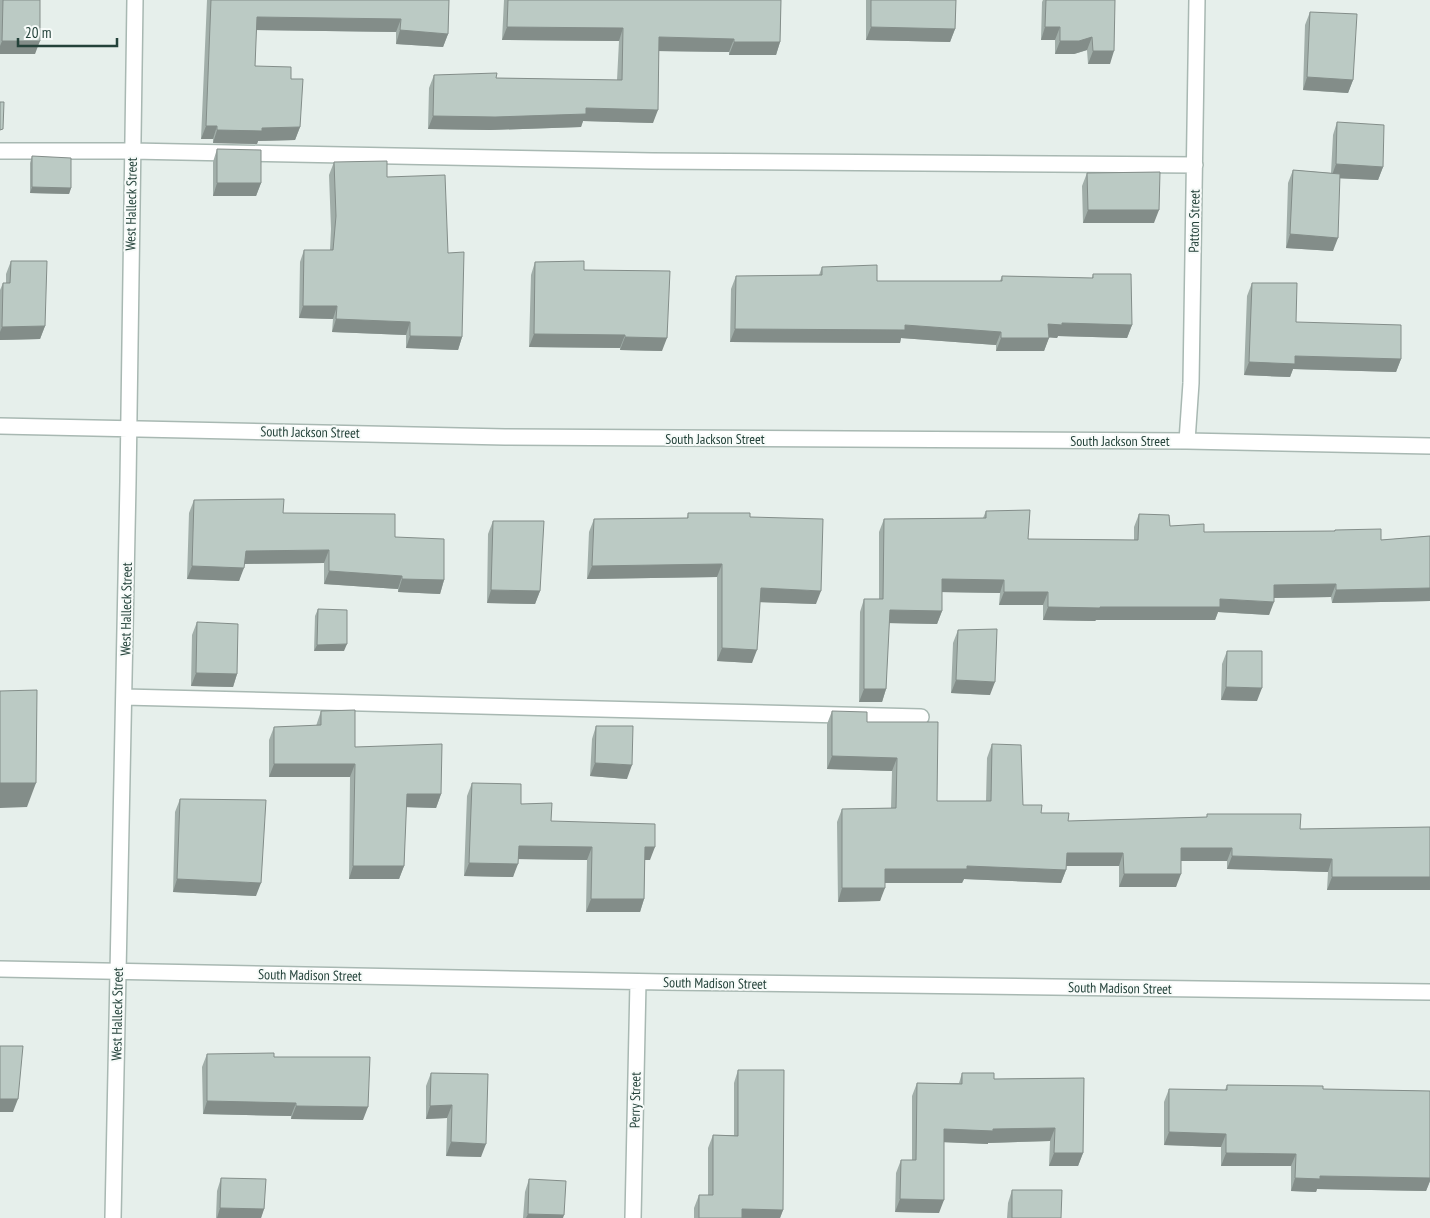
<svg xmlns="http://www.w3.org/2000/svg" width="1430" height="1218" viewBox="0 0 1430 1218" font-family="'PT Sans Narrow',sans-serif">
<style>
.lines{fill:none;stroke-linecap:round;stroke-linejoin:round}
.minor-casing{stroke:#a8b8b2;stroke-width:18}
.minor{stroke:#fff;stroke-width:15}
.wall{fill:#a1aea9}
.shaded-wall{fill:#838d89}
.building{fill:#bbcac4;stroke:#838d89}
.labels{text-anchor:middle;dominant-baseline:central;stroke-width:4;stroke-linejoin:round;paint-order:stroke}
.street-label{font-size:14px;fill:#24423a;stroke:#f7fbf9}
</style>
<rect width="100%" height="100%" fill="#e6efeb"/>
<g class="lines">
<g class="minor-casing">
<path id="minor" d="M 0,151 L 132,151 L 652,161 L 1195,165
M 0,426 L 505,437 L 1187,441 L 1430,446
M 1187,441 L 1191,383 L 1197,0
M 124,697 L 921,717
M 0,969 L 664,982 L 1430,992
M 113,1218 L 128,482 L 135,0
M 633,1218 L 638,982"/>
</g>
<use href="#minor" class="minor"/>
</g>
<path class="wall" d="M 0,0 L 40,0 L 35,54 L 0,54 Z
M 207,0 L 449,0 L 448,34 L 443,47 L 396,44 L 396,32 L 256,30 L 255,66 L 291,79 L 300,127 L 295,140 L 258,141 L 257,144 L 213,143 L 213,139 L 201,139 Z
M 504,0 L 781,0 L 780,42 L 776,55 L 729,55 L 729,52 L 659,51 L 653,123 L 583,121 L 581,127 L 490,130 L 428,129 L 429,88 L 434,75 L 496,78 L 617,80 L 619,41 L 502,40 Z
M 866,0 L 956,0 L 955,29 L 950,42 L 866,40 Z
M 1043,0 L 1115,0 L 1110,64 L 1088,64 L 1087,50 L 1074,54 L 1055,54 L 1055,40 L 1041,40 L 1042,2 Z
M 1310,12 L 1353,80 L 1348,93 L 1303,90 L 1305,25 Z
M 1337,122 L 1383,167 L 1378,180 L 1340,178 L 1333,251 L 1286,248 L 1288,183 L 1293,170 L 1331,173 L 1333,135 Z
M 217,149 L 261,183 L 256,196 L 213,196 L 213,162 Z
M 32,156 L 71,188 L 69,194 L 30,193 L 30,163 Z
M 334,162 L 387,177 L 448,253 L 462,337 L 458,350 L 406,348 L 406,335 L 332,332 L 333,319 L 299,318 L 300,262 L 304,250 L 330,250 L 331,229 L 329,175 Z
M 1087,173 L 1154,223 L 1083,223 L 1082,186 Z
M 11,261 L 45,326 L 40,339 L 0,340 L 0,290 L 3,283 L 6,283 L 6,274 Z
M 535,262 L 584,270 L 662,351 L 620,350 L 620,348 L 529,347 L 531,275 Z
M 822,267 L 877,281 L 1000,281 L 1002,276 L 1092,278 L 1093,274 L 1132,325 L 1127,338 L 1058,336 L 1057,338 L 1049,337 L 1044,351 L 996,351 L 996,345 L 901,338 L 900,343 L 730,342 L 731,289 L 736,276 L 819,275 Z
M 1252,283 L 1296,322 L 1401,359 L 1396,372 L 1293,369 L 1290,377 L 1244,375 L 1247,296 Z
M 194,500 L 283,513 L 395,537 L 444,580 L 440,594 L 398,592 L 398,589 L 324,584 L 324,563 L 244,564 L 239,581 L 187,579 L 189,513 Z
M 986,511 L 1028,539 L 1134,540 L 1134,527 L 1139,514 L 1170,526 L 1204,532 L 1334,531 L 1335,530 L 1381,540 L 1430,536 L 1430,601 L 1332,603 L 1331,597 L 1274,598 L 1269,615 L 1218,612 L 1215,620 L 1096,620 L 1095,621 L 1043,620 L 1043,605 L 999,605 L 1000,593 L 942,592 L 942,611 L 937,624 L 889,623 L 886,689 L 882,702 L 859,702 L 860,612 L 864,599 L 879,599 L 879,532 L 884,519 L 983,518 Z
M 688,513 L 750,517 L 816,604 L 760,602 L 752,663 L 717,661 L 717,577 L 587,579 L 589,532 L 594,519 L 687,518 Z
M 493,521 L 540,591 L 535,604 L 487,603 L 488,534 Z
M 318,609 L 344,651 L 314,651 L 315,616 Z
M 197,622 L 237,674 L 233,687 L 191,686 L 192,635 Z
M 958,630 L 990,695 L 951,693 L 953,643 Z
M 1227,651 L 1257,701 L 1221,700 L 1222,664 Z
M 321,711 L 355,747 L 441,794 L 436,808 L 406,807 L 404,866 L 399,879 L 349,879 L 350,777 L 269,777 L 269,740 L 274,727 L 316,726 Z
M 832,711 L 867,722 L 937,801 L 986,801 L 987,758 L 992,744 L 1023,805 L 1041,813 L 1068,821 L 1207,817 L 1207,814 L 1300,829 L 1415,890 L 1327,890 L 1328,872 L 1227,869 L 1227,861 L 1181,861 L 1176,887 L 1119,887 L 1119,866 L 1066,866 L 1066,870 L 1061,883 L 964,879 L 962,883 L 885,883 L 880,901 L 838,902 L 837,822 L 842,809 L 891,808 L 892,771 L 827,769 L 827,724 Z
M 596,726 L 627,779 L 590,776 L 592,739 Z
M 472,783 L 521,804 L 551,821 L 650,860 L 645,860 L 644,899 L 640,912 L 586,912 L 587,860 L 518,859 L 513,877 L 464,876 L 467,796 Z
M 180,799 L 256,896 L 173,892 L 175,812 Z
M 207,1054 L 274,1057 L 363,1120 L 291,1119 L 291,1116 L 203,1114 L 202,1067 Z
M 738,1070 L 783,1210 L 780,1218 L 694,1218 L 694,1208 L 699,1195 L 708,1195 L 708,1148 L 713,1135 L 734,1135 L 734,1083 Z
M 431,1073 L 488,1074 L 481,1157 L 446,1156 L 447,1118 L 426,1119 L 426,1086 Z
M 962,1073 L 994,1079 L 1084,1078 L 1083,1153 L 1078,1166 L 1049,1166 L 1050,1141 L 988,1143 L 988,1144 L 944,1142 L 939,1213 L 895,1212 L 896,1173 L 901,1160 L 912,1160 L 912,1096 L 917,1083 L 959,1083 Z
M 1227,1085 L 1323,1089 L 1430,1091 L 1430,1181 L 1426,1191 L 1317,1189 L 1316,1192 L 1291,1191 L 1291,1166 L 1221,1166 L 1221,1147 L 1164,1145 L 1164,1102 L 1169,1089 L 1225,1090 Z
M 221,1178 L 264,1209 L 261,1218 L 216,1218 L 217,1191 Z
M 529,1179 L 563,1218 L 523,1218 L 525,1192 Z
M 1012,1190 L 1061,1218 L 1007,1218 L 1008,1203 Z"/>
<path class="shaded-wall" d="M 257,17 L 401,19 L 396,32 L 252,30 Z
M 507,27 L 623,28 L 619,41 L 502,40 Z
M 871,27 L 955,29 L 950,42 L 866,40 Z
M 1045,27 L 1060,27 L 1055,40 L 1041,40 Z
M 400,30 L 448,34 L 443,47 L 396,44 Z
M 659,37 L 734,39 L 729,52 L 654,51 Z
M 1092,37 L 1087,50 L 1074,54 L 1055,54 L 1060,41 Z
M 2,41 L 40,41 L 35,54 L 0,54 L 0,46 Z
M 734,42 L 780,42 L 776,55 L 729,55 Z
M 1093,51 L 1114,51 L 1110,64 L 1088,64 Z
M 1307,77 L 1353,80 L 1348,93 L 1303,90 Z
M 586,108 L 658,110 L 653,123 L 583,121 L 581,127 L 490,130 L 428,129 L 433,116 Z
M 206,126 L 217,126 L 213,139 L 201,139 Z
M 300,127 L 295,140 L 258,141 L 257,144 L 213,143 L 217,130 L 262,128 Z
M 1336,164 L 1383,167 L 1378,180 L 1331,178 Z
M 217,183 L 261,183 L 256,196 L 213,196 Z
M 32,187 L 71,188 L 69,194 L 30,193 Z
M 1088,210 L 1159,210 L 1154,223 L 1083,223 Z
M 1290,234 L 1338,238 L 1333,251 L 1286,248 Z
M 303,306 L 337,306 L 333,319 L 299,318 Z
M 336,319 L 410,322 L 406,335 L 332,332 Z
M 1062,323 L 1132,325 L 1127,338 L 1058,336 L 1057,338 L 1043,337 L 1048,324 Z
M 905,325 L 1001,332 L 996,345 L 901,338 L 900,343 L 730,342 L 735,329 Z
M 45,326 L 40,339 L 0,340 L 0,332 L 2,327 Z
M 534,334 L 625,335 L 620,348 L 529,347 Z
M 410,336 L 462,337 L 458,350 L 406,348 Z
M 625,337 L 667,338 L 662,351 L 620,350 Z
M 1001,338 L 1049,338 L 1044,351 L 996,351 Z
M 1295,356 L 1401,359 L 1396,372 L 1293,369 L 1290,377 L 1244,375 L 1249,362 Z
M 329,550 L 324,563 L 241,564 L 246,551 Z
M 722,564 L 717,577 L 587,579 L 592,566 Z
M 192,566 L 244,568 L 239,581 L 187,579 Z
M 329,571 L 402,576 L 398,589 L 324,584 Z
M 402,579 L 444,580 L 440,594 L 398,592 Z
M 942,579 L 1004,580 L 1000,593 L 937,592 Z
M 1336,584 L 1331,597 L 1270,598 L 1274,585 Z
M 761,588 L 821,591 L 816,604 L 756,602 Z
M 1430,588 L 1430,601 L 1332,603 L 1336,590 Z
M 491,590 L 540,591 L 535,604 L 487,603 Z
M 1004,592 L 1048,592 L 1043,605 L 999,605 Z
M 1220,599 L 1274,602 L 1269,615 L 1218,612 L 1215,620 L 1096,620 L 1095,621 L 1043,620 L 1048,607 L 1100,607 Z
M 890,610 L 942,611 L 937,624 L 885,623 Z
M 347,644 L 344,651 L 314,651 L 317,645 Z
M 722,648 L 757,650 L 752,663 L 717,661 Z
M 196,673 L 237,674 L 233,687 L 191,686 Z
M 956,680 L 995,682 L 990,695 L 951,693 Z
M 1226,687 L 1262,688 L 1257,701 L 1221,700 Z
M 864,689 L 886,689 L 882,702 L 859,702 Z
M 832,756 L 897,758 L 892,771 L 827,769 Z
M 595,763 L 632,765 L 627,779 L 590,776 Z
M 274,764 L 355,764 L 350,777 L 269,777 Z
M 0,783 L 36,783 L 27,807 L 0,808 Z
M 407,794 L 441,794 L 436,808 L 402,807 Z
M 519,846 L 592,847 L 587,860 L 514,859 Z
M 645,847 L 655,847 L 650,860 L 640,860 Z
M 1181,848 L 1232,848 L 1227,861 L 1176,861 Z
M 1067,853 L 1123,853 L 1119,866 L 1062,866 Z
M 1232,856 L 1332,859 L 1328,872 L 1227,869 Z
M 469,863 L 518,864 L 513,877 L 464,876 Z
M 353,866 L 404,866 L 399,879 L 349,879 Z
M 967,866 L 1066,870 L 1061,883 L 964,879 L 962,883 L 880,883 L 885,869 Z
M 1124,874 L 1181,874 L 1176,887 L 1119,887 Z
M 1332,877 L 1430,877 L 1430,890 L 1327,890 Z
M 177,879 L 261,883 L 256,896 L 173,892 Z
M 842,888 L 885,888 L 880,901 L 838,902 Z
M 591,899 L 644,899 L 640,912 L 586,912 Z
M 0,1099 L 18,1099 L 13,1112 L 0,1112 Z
M 207,1101 L 296,1103 L 291,1116 L 203,1114 Z
M 452,1105 L 447,1118 L 426,1119 L 430,1106 Z
M 296,1106 L 368,1107 L 363,1120 L 291,1119 Z
M 1055,1128 L 1050,1141 L 988,1143 L 988,1144 L 939,1142 L 944,1129 L 993,1129 Z
M 1169,1132 L 1226,1134 L 1221,1147 L 1164,1145 Z
M 451,1142 L 486,1144 L 481,1157 L 446,1156 Z
M 1054,1153 L 1083,1153 L 1078,1166 L 1049,1166 Z
M 1226,1153 L 1296,1154 L 1291,1166 L 1221,1166 Z
M 1320,1176 L 1430,1178 L 1430,1181 L 1426,1191 L 1317,1189 L 1316,1192 L 1291,1191 L 1295,1178 Z
M 900,1199 L 944,1200 L 939,1213 L 895,1212 Z
M 220,1208 L 264,1209 L 261,1218 L 217,1218 Z
M 742,1209 L 783,1210 L 780,1218 L 739,1218 Z
M 528,1214 L 564,1215 L 563,1218 L 526,1218 Z"/>
<path class="building" d="M 3,0 L 40,0 L 40,41 L 2,41 Z
M 211,0 L 449,0 L 448,34 L 400,30 L 401,19 L 257,17 L 255,66 L 291,67 L 291,79 L 303,79 L 300,127 L 262,128 L 262,131 L 217,130 L 217,126 L 206,126 Z
M 508,0 L 781,0 L 780,42 L 734,42 L 734,39 L 659,37 L 658,110 L 586,108 L 586,114 L 495,117 L 433,116 L 434,75 L 497,73 L 496,78 L 622,80 L 623,28 L 507,27 Z
M 871,0 L 956,0 L 955,29 L 871,27 Z
M 1046,0 L 1115,0 L 1114,51 L 1093,51 L 1092,37 L 1079,41 L 1060,41 L 1060,27 L 1045,27 Z
M 1310,12 L 1357,14 L 1353,80 L 1307,77 Z
M 0,102 L 4,102 L 3,129 L 0,130 Z
M 1337,122 L 1384,125 L 1383,167 L 1336,164 Z
M 217,149 L 261,150 L 261,183 L 217,183 Z
M 32,156 L 71,158 L 71,188 L 32,187 Z
M 387,161 L 387,177 L 445,175 L 448,253 L 464,252 L 462,337 L 410,336 L 410,322 L 336,319 L 337,306 L 303,306 L 304,250 L 333,250 L 336,216 L 334,162 Z
M 1293,170 L 1340,174 L 1338,238 L 1290,234 Z
M 1160,172 L 1159,210 L 1088,210 L 1087,173 Z
M 11,261 L 47,261 L 45,326 L 2,327 L 3,283 L 10,283 Z
M 584,261 L 584,270 L 670,271 L 667,338 L 625,337 L 625,335 L 534,334 L 535,262 Z
M 877,265 L 877,281 L 1002,281 L 1002,276 L 1093,278 L 1093,274 L 1131,274 L 1132,325 L 1062,323 L 1062,325 L 1048,324 L 1049,338 L 1001,338 L 1001,332 L 905,325 L 905,330 L 735,329 L 736,276 L 822,275 L 822,267 Z
M 1252,283 L 1297,283 L 1296,322 L 1401,325 L 1401,359 L 1295,356 L 1295,364 L 1249,362 Z
M 284,499 L 283,513 L 395,514 L 395,537 L 444,539 L 444,580 L 402,579 L 402,576 L 329,571 L 329,550 L 246,551 L 244,568 L 192,566 L 194,500 Z
M 1030,510 L 1028,539 L 1138,540 L 1139,514 L 1169,515 L 1170,526 L 1204,524 L 1204,532 L 1335,531 L 1335,530 L 1381,529 L 1381,540 L 1430,536 L 1430,588 L 1336,590 L 1336,584 L 1274,585 L 1274,602 L 1220,599 L 1220,607 L 1100,607 L 1100,608 L 1048,607 L 1048,592 L 1004,592 L 1004,580 L 942,579 L 942,611 L 890,610 L 886,689 L 864,689 L 864,599 L 883,599 L 884,519 L 986,518 L 986,511 Z
M 688,513 L 750,513 L 750,517 L 823,519 L 821,591 L 761,588 L 757,650 L 722,648 L 722,564 L 592,566 L 594,519 L 688,518 Z
M 493,521 L 544,521 L 540,591 L 491,590 Z
M 318,609 L 347,610 L 347,644 L 317,645 Z
M 197,622 L 238,624 L 237,674 L 196,673 Z
M 997,629 L 995,682 L 956,680 L 958,630 Z
M 1227,651 L 1262,651 L 1262,688 L 1226,687 Z
M 37,690 L 36,783 L 0,783 L 0,691 Z
M 355,710 L 355,747 L 442,744 L 441,794 L 407,794 L 404,866 L 353,866 L 355,764 L 274,764 L 274,727 L 321,725 L 321,711 Z
M 832,711 L 867,712 L 867,722 L 938,722 L 937,801 L 991,801 L 992,744 L 1021,745 L 1023,805 L 1042,805 L 1041,813 L 1069,813 L 1068,821 L 1207,817 L 1207,814 L 1301,814 L 1300,829 L 1430,827 L 1430,877 L 1332,877 L 1332,859 L 1232,856 L 1232,848 L 1181,848 L 1181,874 L 1124,874 L 1123,853 L 1067,853 L 1066,870 L 967,866 L 967,869 L 885,869 L 885,888 L 842,888 L 842,809 L 896,808 L 897,758 L 832,756 Z
M 596,726 L 633,726 L 632,765 L 595,763 Z
M 472,783 L 521,784 L 521,804 L 552,803 L 551,821 L 655,824 L 655,847 L 645,847 L 644,899 L 591,899 L 592,847 L 519,846 L 518,864 L 469,863 Z
M 180,799 L 266,800 L 261,883 L 177,879 Z
M 0,1046 L 23,1046 L 18,1099 L 0,1099 Z
M 274,1053 L 274,1057 L 370,1057 L 368,1107 L 296,1106 L 296,1103 L 207,1101 L 207,1054 Z
M 738,1070 L 784,1070 L 783,1210 L 742,1209 L 742,1218 L 699,1218 L 699,1195 L 713,1195 L 713,1135 L 738,1136 Z
M 431,1073 L 488,1074 L 486,1144 L 451,1142 L 452,1105 L 430,1106 Z
M 962,1073 L 994,1073 L 994,1079 L 1084,1078 L 1083,1153 L 1054,1153 L 1055,1128 L 993,1129 L 993,1131 L 944,1129 L 944,1200 L 900,1199 L 901,1160 L 916,1160 L 917,1083 L 962,1084 Z
M 1227,1085 L 1323,1086 L 1323,1089 L 1430,1091 L 1430,1178 L 1320,1176 L 1320,1179 L 1295,1178 L 1296,1154 L 1226,1153 L 1226,1134 L 1169,1132 L 1169,1089 L 1227,1090 Z
M 221,1178 L 266,1179 L 264,1209 L 220,1208 Z
M 529,1179 L 566,1181 L 564,1215 L 528,1214 Z
M 1012,1190 L 1062,1190 L 1061,1218 L 1012,1218 Z"/>
<g class="labels">
<g class="street-label">
<text transform="translate(131 204) rotate(-89)">West Halleck Street</text>
<text transform="translate(1194 221) rotate(-89)">Patton Street</text>
<text transform="translate(310 432) rotate(1)">South Jackson Street</text>
<text x="715" y="439">South Jackson Street</text>
<text x="1120" y="441">South Jackson Street</text>
<text transform="translate(126 609) rotate(-89)">West Halleck Street</text>
<text transform="translate(310 975) rotate(1)">South Madison Street</text>
<text transform="translate(715 983) rotate(1)">South Madison Street</text>
<text transform="translate(1120 988) rotate(1)">South Madison Street</text>
<text transform="translate(117 1014) rotate(-89)">West Halleck Street</text>
<text transform="translate(635 1100) rotate(-89)">Perry Street</text>
</g>
</g>
<path d="M18 38v8h99v-8" fill="none" stroke="#24423a" stroke-width="2.5"/>
<text x="25" y="38" font-size="15" fill="#24423a" stroke="#f7fbf9" stroke-width="4" paint-order="stroke">20 m</text>
</svg>
